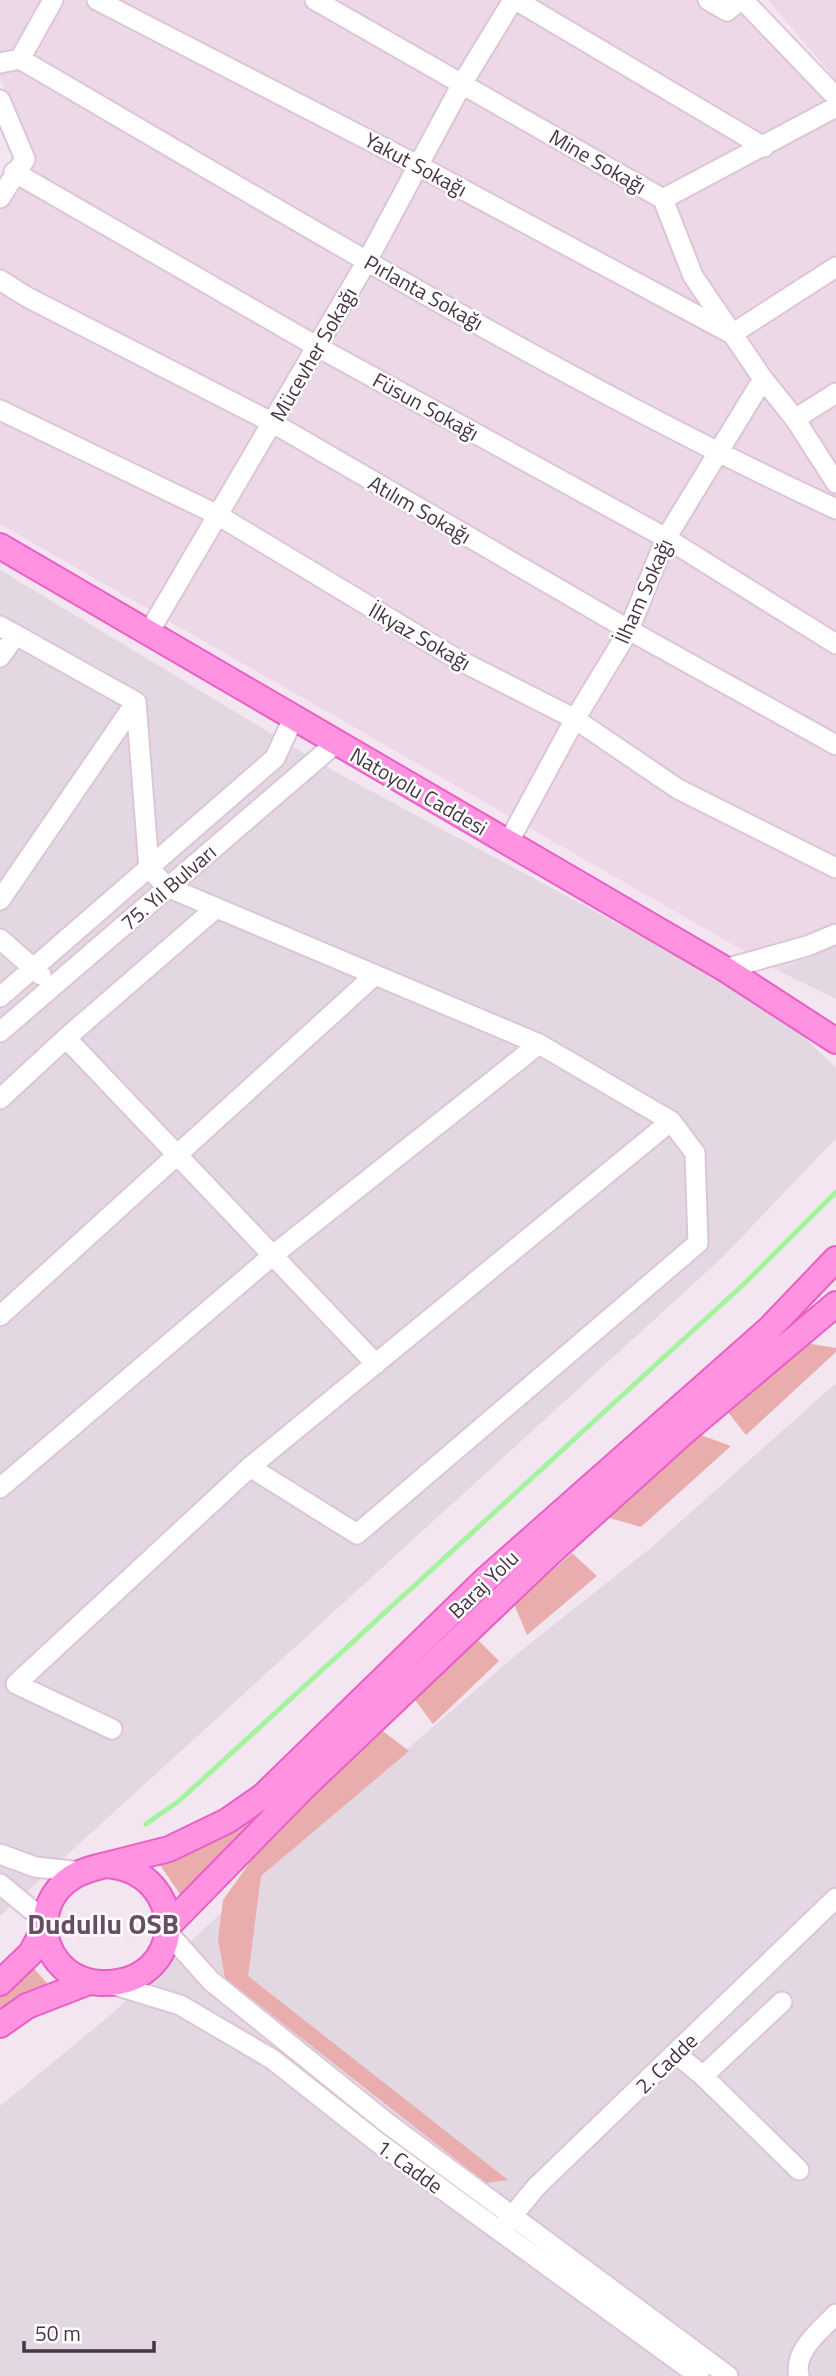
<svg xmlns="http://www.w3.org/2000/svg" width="836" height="2376" viewBox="0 0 836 2376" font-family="'Titillium Web',sans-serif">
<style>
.residential{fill:#ecd8e7}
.industrial{fill:#e3d8e2}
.green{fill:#eaadad}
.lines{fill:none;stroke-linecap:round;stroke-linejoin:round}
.stream{stroke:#a3f39f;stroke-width:5}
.minor-casing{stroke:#ddc5d8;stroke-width:23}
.major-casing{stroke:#e95fc6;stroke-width:28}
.minor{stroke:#fff;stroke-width:19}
.major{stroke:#ff93e2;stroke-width:24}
.labels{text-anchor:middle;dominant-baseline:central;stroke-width:5;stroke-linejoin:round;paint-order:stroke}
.street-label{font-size:21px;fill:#473544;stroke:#fff}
.district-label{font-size:28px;font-weight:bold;fill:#6a4c65;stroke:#fff}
</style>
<rect width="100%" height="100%" fill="#f4e6f0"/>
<path class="residential" d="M 0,0 L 740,0 L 836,111 L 836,946 L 777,970 L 0,524 L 0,213 L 31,147 L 0,78 Z
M 768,0 L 836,0 L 836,80 Z"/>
<path class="industrial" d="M 0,570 L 332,770 L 773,1007 L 836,1068 L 836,1138 L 723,1257 L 0,1916 Z
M 836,946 L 836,999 L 777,970 Z
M 836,1383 L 836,2376 L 0,2376 L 0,2106 L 114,2012 L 261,1876 L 517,1654 L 653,1546 Z"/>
<path class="green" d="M 806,1343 L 836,1348 L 836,1352 L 746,1435 L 727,1411 Z
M 698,1434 L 731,1446 L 641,1527 L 606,1517 Z
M 572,1553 L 597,1576 L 527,1635 L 514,1604 Z
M 476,1638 L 499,1661 L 433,1724 L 412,1696 Z
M 380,1729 L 409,1751 L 261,1876 L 248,1976 L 508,2180 L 486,2183 L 225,1978 L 218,1939 L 223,1900 L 253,1858 Z
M 270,1807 L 184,1900 L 158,1862 Z
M 28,1962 L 47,1983 L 0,2015 L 0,1991 Z"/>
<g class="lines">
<path class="stream" d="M 146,1824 L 179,1801 L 745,1283 L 836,1192"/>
<g class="minor-casing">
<path id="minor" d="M 97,0 L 419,166 L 732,334 L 836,267
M 315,0 L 663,199 L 693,276 L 763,379 L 795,419 L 836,483
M 516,0 L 764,147
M 708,0 L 727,11 L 740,0
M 743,0 L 836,97
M 20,59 C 288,215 555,378 836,509
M 0,63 L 20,59 L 53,0
M 0,100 L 25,159 L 0,198
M 14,172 L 316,346 L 666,538 L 836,644
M 663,199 L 836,107
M 0,280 L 27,297 L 273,423 L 629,630 L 836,745
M 0,410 L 216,514 L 455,658 L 575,719 L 678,789 L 836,868
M 795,419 L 836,393
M 0,626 L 136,702 L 149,868 L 167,887 L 539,1044
M 149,632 L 367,261 L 463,82 L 513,0
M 0,657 L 16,635
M 508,843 L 575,719 L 629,630 L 666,538 L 763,379
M 0,900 L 136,702
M 0,939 L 41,975
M 725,969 L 807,946 L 836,934
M 0,997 L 275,758 L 293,719
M 0,1032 L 336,743
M 66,1038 L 216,908
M 0,1099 L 66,1038 L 376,1364
M 0,1316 L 375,975
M 250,1467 L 671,1121
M 0,1488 L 272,1256 L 539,1044 L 671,1121 L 695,1153 L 698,1243 L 357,1534 L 250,1467 L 16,1684 L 112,1729
M 0,1854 L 35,1867 L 82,1872
M 0,1884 L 44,1920
M 169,1934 L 211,1981 L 387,2123 L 728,2376
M 108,1983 L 180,2005 L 272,2059 L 376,2141 L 699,2376
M 675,2053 L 703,2076 L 799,2170
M 703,2076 L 782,2002
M 505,2225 L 536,2187 L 836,1898
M 799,2376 C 793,2351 820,2331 836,2314"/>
</g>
<g class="major-casing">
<path id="major" d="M 0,546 L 725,969 L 836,1041
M 106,1865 L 169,1849 L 227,1821 L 263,1796 L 485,1580 L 769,1329 L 836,1259
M 106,1865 C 189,1871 189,1986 100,1983 C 84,1982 69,1975 58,1962 C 37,1936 42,1897 71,1878 C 81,1871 94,1868 106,1865 Z
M 169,1925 L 303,1788 L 550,1553 L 683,1433 L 836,1304
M 0,1983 L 31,1953 L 44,1929
M 0,2025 L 27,2006 L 89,1982"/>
</g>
<use href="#minor" class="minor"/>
<use href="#major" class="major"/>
</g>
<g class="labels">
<g class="street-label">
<text transform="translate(598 161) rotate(30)">Mine Sokağı</text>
<text transform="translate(416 164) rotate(28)">Yakut Sokağı</text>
<text transform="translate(424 292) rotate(29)">Pırlanta Sokağı</text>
<text transform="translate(313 354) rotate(-60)">Mücevher Sokağı</text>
<text transform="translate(426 406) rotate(29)">Füsun Sokağı</text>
<text transform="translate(420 509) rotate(30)">Atılım Sokağı</text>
<text transform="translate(643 591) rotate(-66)">İlham Sokağı</text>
<text transform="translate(420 636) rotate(30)">İlkyaz Sokağı</text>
<text transform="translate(419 791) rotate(30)">Natoyolu Caddesi</text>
<text transform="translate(168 887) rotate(-41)">75. Yıl Bulvarı</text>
<text transform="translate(483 1584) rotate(-44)">Baraj Yolu</text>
<text transform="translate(666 2063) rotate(-44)">2. Cadde</text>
<text transform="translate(410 2166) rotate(36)">1. Cadde</text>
</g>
<g class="district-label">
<text x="103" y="1923">Dudullu OSB</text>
</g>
</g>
<path d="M24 2341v10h130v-10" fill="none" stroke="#473544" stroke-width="3.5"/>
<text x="35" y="2341" font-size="21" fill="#473544" stroke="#ffffff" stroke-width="5" paint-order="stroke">50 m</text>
</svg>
